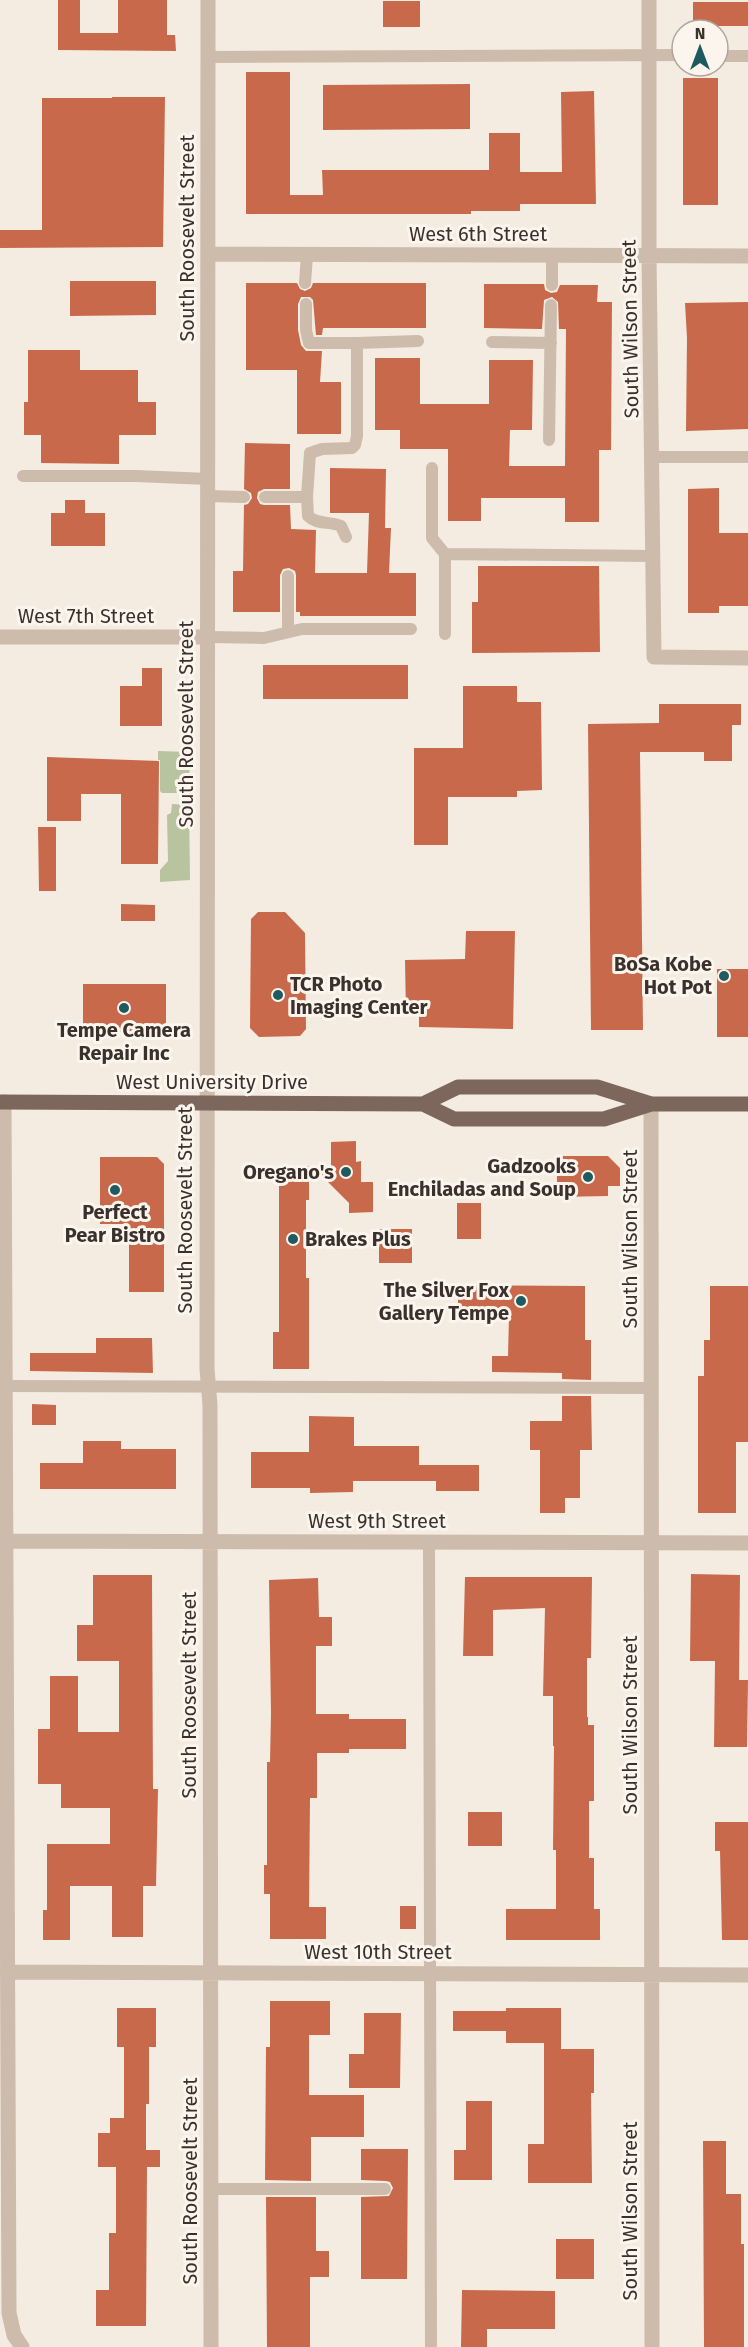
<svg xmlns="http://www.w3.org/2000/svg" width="748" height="2347" viewBox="0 0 748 2347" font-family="'Fira Sans',sans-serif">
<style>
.green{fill:#b8c4a0}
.building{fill:#c8694b}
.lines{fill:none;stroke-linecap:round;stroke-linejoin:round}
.service{stroke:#cdbbac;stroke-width:12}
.minor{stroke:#cdbbac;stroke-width:15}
.primary{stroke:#7d675c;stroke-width:15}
.poi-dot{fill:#1f5a5e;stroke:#fbf5ee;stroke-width:2}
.labels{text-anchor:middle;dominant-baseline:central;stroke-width:6;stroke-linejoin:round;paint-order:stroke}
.street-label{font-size:20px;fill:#3b302b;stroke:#fbf5ee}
.poi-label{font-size:20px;font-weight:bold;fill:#3b302b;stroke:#fbf5ee;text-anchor:end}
</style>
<rect width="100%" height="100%" fill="#f4ebe1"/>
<path class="green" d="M 158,751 L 189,752 L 190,793 L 162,793 L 160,791 L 160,760 L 158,760 Z
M 172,804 L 189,805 L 190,880 L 160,882 L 160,870 L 168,861 L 167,815 L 171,813 Z"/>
<path class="building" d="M 58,0 L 80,0 L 80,33 L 118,33 L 118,0 L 167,0 L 167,35 L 175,35 L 176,51 L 58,50 Z
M 383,1 L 420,1 L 420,27 L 383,27 Z
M 693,2 L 748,2 L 748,26 L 693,26 Z
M 246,72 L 290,72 L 290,195 L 323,195 L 322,170 L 489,170 L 489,133 L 520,133 L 520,172 L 562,172 L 561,92 L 594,91 L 596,204 L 520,204 L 520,211 L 471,211 L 471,214 L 246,214 Z
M 683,78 L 718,78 L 718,205 L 683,205 Z
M 470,84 L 470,129 L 323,130 L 323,85 Z
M 112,97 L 165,97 L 163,247 L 0,248 L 0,230 L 42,230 L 42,98 L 112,98 Z
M 70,281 L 156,281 L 156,315 L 70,316 Z
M 246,283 L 297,283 L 300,289 L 305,291 L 311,288 L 313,283 L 426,283 L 426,328 L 323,328 L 322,335 L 316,335 L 313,300 L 310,297 L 301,297 L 298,304 L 298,330 L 301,345 L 306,351 L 322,351 L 320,382 L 341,382 L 341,434 L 297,434 L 297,370 L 246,370 Z
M 484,284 L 544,284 L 545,290 L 551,293 L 557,292 L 560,285 L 598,285 L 597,302 L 612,302 L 611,450 L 599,450 L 599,522 L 565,522 L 565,498 L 481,498 L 481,521 L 448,521 L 448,449 L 400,449 L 400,430 L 375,430 L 375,358 L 420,358 L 420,404 L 489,404 L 489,360 L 533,360 L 532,430 L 510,430 L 509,466 L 565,466 L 566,329 L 559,329 L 558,302 L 552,297 L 544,300 L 542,329 L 484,328 Z
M 748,302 L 748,429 L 686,431 L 687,338 L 685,303 Z
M 28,350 L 80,350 L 80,370 L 138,370 L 138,402 L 156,402 L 156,435 L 119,435 L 119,464 L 41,463 L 41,435 L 24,435 L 24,402 L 28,402 Z
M 245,443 L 290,444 L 290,489 L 264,489 L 258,492 L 257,498 L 260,504 L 264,505 L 290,505 L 291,529 L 316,530 L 315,573 L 367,573 L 369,513 L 330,513 L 330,468 L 386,469 L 385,528 L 391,528 L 389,573 L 416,573 L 416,616 L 300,616 L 300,612 L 296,612 L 296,575 L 295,571 L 289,568 L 283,569 L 280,575 L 280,612 L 233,612 L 233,571 L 243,571 L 244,505 L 248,504 L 252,498 L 251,493 L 244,489 Z
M 719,488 L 719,533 L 748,533 L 748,606 L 719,606 L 719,613 L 688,613 L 688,489 Z
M 65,500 L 85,500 L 85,513 L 105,513 L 105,546 L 51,546 L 51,513 L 65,513 Z
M 478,566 L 599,566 L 600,652 L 472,653 L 472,602 L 478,602 Z
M 263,665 L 408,665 L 408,699 L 263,699 Z
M 142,668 L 162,668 L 162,726 L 120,726 L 120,686 L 142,686 Z
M 463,686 L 517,686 L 517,702 L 541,702 L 542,790 L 517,791 L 517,797 L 448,797 L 448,845 L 414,845 L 414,748 L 463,748 Z
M 659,704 L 741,704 L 741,725 L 732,725 L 732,761 L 704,761 L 704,752 L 640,752 L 643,1030 L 591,1030 L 588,724 L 659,723 Z
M 47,757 L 159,761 L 158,864 L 121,864 L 121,794 L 81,794 L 81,821 L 47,821 Z
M 38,827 L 56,827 L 56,891 L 39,891 Z
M 121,904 L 155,905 L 155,921 L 121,921 Z
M 258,912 L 285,912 L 305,933 L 306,1029 L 300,1036 L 259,1037 L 250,1028 L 251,919 Z
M 466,931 L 515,931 L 513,1029 L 419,1027 L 419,1015 L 406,1015 L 405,960 L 465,959 Z
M 717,969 L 748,969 L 748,1037 L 717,1037 Z
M 83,984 L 166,984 L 166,1032 L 83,1032 Z
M 356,1141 L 356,1162 L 361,1161 L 361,1182 L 373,1182 L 373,1212 L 349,1213 L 349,1203 L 312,1166 L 331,1166 L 331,1142 Z
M 557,1156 L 608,1156 L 620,1168 L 620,1186 L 608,1186 L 608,1196 L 557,1197 Z
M 100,1157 L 157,1157 L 164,1164 L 164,1292 L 129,1292 L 129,1224 L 100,1224 Z
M 287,1166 L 309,1166 L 309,1200 L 306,1200 L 306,1278 L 309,1278 L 309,1369 L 273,1369 L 273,1332 L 279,1332 L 279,1174 Z
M 457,1203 L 481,1203 L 481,1239 L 457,1239 Z
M 379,1229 L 412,1229 L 412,1263 L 379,1263 Z
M 458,1285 L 585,1286 L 585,1340 L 591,1340 L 591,1380 L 562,1379 L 562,1373 L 492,1372 L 492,1356 L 508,1356 L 509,1317 L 458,1316 Z
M 710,1286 L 748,1286 L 748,1442 L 736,1442 L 736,1513 L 698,1513 L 698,1376 L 704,1376 L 704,1340 L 710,1340 Z
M 96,1338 L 152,1338 L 153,1373 L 30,1371 L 30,1353 L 96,1353 Z
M 562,1396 L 591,1396 L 592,1450 L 580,1450 L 580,1498 L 565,1498 L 565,1513 L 540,1513 L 540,1450 L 530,1450 L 530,1421 L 562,1421 Z
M 32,1404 L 56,1405 L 56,1425 L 32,1425 Z
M 309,1416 L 354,1417 L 354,1446 L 419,1446 L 419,1465 L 479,1465 L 479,1491 L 436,1491 L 436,1481 L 353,1481 L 353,1492 L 310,1493 L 310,1488 L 251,1488 L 251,1452 L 309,1452 Z
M 83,1441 L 121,1441 L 121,1449 L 176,1449 L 176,1489 L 40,1489 L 40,1463 L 83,1463 Z
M 691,1574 L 740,1575 L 739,1680 L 748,1680 L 747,1747 L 714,1747 L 715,1661 L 690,1661 Z
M 93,1575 L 152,1575 L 153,1789 L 158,1789 L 156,1886 L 143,1886 L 143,1937 L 112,1937 L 112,1886 L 70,1886 L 70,1940 L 43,1940 L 43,1910 L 47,1910 L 47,1844 L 110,1844 L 110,1808 L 61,1808 L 61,1784 L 38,1784 L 38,1729 L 50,1729 L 50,1676 L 78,1676 L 78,1732 L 119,1732 L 119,1661 L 77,1661 L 77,1625 L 93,1625 Z
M 465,1577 L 592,1577 L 591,1658 L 587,1658 L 587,1717 L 588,1717 L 588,1725 L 594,1725 L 594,1801 L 589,1801 L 589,1858 L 594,1858 L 594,1909 L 600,1909 L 600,1940 L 506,1940 L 506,1909 L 556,1909 L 556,1850 L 553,1850 L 554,1746 L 553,1746 L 553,1696 L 543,1696 L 545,1608 L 493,1610 L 493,1656 L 463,1656 Z
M 318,1578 L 319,1617 L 332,1617 L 332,1646 L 316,1646 L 316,1714 L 349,1714 L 349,1719 L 406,1719 L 406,1749 L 349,1749 L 349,1753 L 317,1753 L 317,1798 L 310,1798 L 309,1907 L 326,1907 L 326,1939 L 270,1939 L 270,1894 L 264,1894 L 264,1865 L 267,1865 L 267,1762 L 270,1762 L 271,1714 L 269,1580 Z
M 468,1812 L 502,1812 L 502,1846 L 468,1846 Z
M 715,1822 L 748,1822 L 748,1940 L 722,1940 L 720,1851 L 715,1851 Z
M 400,1906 L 416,1906 L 416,1929 L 400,1929 Z
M 270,2001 L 330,2001 L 330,2035 L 309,2035 L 309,2095 L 364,2095 L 364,2137 L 311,2137 L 311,2181 L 265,2180 L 266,2047 L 270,2047 Z
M 117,2008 L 156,2008 L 156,2047 L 149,2047 L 149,2104 L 146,2104 L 146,2150 L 160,2150 L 160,2167 L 147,2167 L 146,2326 L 96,2326 L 96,2290 L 109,2290 L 109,2233 L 116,2233 L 116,2167 L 98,2167 L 98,2133 L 110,2133 L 110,2118 L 124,2118 L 124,2047 L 117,2047 Z
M 506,2008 L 561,2008 L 561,2049 L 594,2049 L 594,2093 L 591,2093 L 592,2183 L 528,2183 L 528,2144 L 544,2144 L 544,2043 L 506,2043 L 506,2031 L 453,2031 L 453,2011 L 506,2011 Z
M 364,2013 L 401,2013 L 400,2088 L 349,2088 L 349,2054 L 364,2054 Z
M 466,2101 L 492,2101 L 492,2180 L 454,2180 L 454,2150 L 466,2150 Z
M 703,2141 L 726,2141 L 726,2194 L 741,2194 L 741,2244 L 744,2244 L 744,2347 L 704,2347 Z
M 361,2149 L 408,2149 L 407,2279 L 361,2279 L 361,2197 L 389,2196 L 393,2188 L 390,2182 L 386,2181 L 361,2180 Z
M 266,2197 L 316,2197 L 316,2251 L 329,2251 L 329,2277 L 310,2277 L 310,2347 L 267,2347 Z
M 556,2239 L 594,2239 L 594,2279 L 556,2279 Z
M 462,2290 L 555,2291 L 555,2329 L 487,2329 L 487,2347 L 461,2347 Z"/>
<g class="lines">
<path class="service" d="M 718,56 L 748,56
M 208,57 L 682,55
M 305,283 L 307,255
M 552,285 L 552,256
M 306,304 L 306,330 L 309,343 L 357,343
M 492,342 L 551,343
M 549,440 L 551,305
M 652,457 L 748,457
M 432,468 L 432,538 L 445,554 L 445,634
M 23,476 L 136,476 L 208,479
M 208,496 L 244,497
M 265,497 L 307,497 L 308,516 C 317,525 330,521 341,526 L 346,537
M 307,497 L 310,453 L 322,449 L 352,448 L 355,445 L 357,436 L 357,343 L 418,341
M 445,554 L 653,556
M 288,576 L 288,632
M 208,637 L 264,638 L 302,629 L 411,629
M 6,1386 L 651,1388
M 429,1542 L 431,2347
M 211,2189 L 385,2189"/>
<path class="minor" d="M 208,0 L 207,1369 L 210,1405 L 211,2347
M 649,0 L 649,256 L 654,657 L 748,658
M 208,254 L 748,256
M 0,637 L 208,637
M 4,1102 L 9,2313 L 14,2335 L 22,2347
M 651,1104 L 652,2347
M 6,1541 L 748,1543
M 7,1972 L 748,1975"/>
<path class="primary" d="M 0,1102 L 423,1104 L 458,1087 L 597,1087 L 651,1104 L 748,1104
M 423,1104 L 454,1119 L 604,1119 L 651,1104"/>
</g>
<g class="poi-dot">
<circle cx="724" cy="976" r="6"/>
<circle cx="278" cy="995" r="6"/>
<circle cx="124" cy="1008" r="6"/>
<circle cx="346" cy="1172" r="6"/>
<circle cx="588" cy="1177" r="6"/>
<circle cx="115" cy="1190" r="6"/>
<circle cx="293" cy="1239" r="6"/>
<circle cx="521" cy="1301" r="6"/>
</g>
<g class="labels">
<g class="street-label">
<text x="478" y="234">West 6th Street</text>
<text transform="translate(187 238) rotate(-90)">South Roosevelt Street</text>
<text transform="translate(630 329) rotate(-91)">South Wilson Street</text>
<text x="86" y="616">West 7th Street</text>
<text transform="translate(186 724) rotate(-90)">South Roosevelt Street</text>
<text x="212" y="1082">West University Drive</text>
<text transform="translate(185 1210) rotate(-90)">South Roosevelt Street</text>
<text transform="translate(630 1239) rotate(-90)">South Wilson Street</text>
<text x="377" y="1521">West 9th Street</text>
<text transform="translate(189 1695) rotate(-90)">South Roosevelt Street</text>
<text transform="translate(630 1725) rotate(-90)">South Wilson Street</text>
<text x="378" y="1952">West 10th Street</text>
<text transform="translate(190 2181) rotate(-90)">South Roosevelt Street</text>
<text transform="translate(630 2211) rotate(-90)">South Wilson Street</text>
</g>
<g class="poi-label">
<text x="712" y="964">BoSa Kobe<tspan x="712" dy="23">Hot Pot</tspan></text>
<text x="290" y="984" text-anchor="start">TCR Photo<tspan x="290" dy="23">Imaging Center</tspan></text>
<text x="124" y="1030" text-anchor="middle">Tempe Camera<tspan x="124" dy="23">Repair Inc</tspan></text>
<text x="576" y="1166">Gadzooks<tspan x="576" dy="23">Enchiladas and Soup</tspan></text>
<text x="334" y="1172">Oregano's</text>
<text x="115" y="1212" text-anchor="middle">Perfect<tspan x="115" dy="23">Pear Bistro</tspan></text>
<text x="305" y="1239" text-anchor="start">Brakes Plus</text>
<text x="509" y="1290">The Silver Fox<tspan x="509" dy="23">Gallery Tempe</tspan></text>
</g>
</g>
<g transform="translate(700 48)"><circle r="28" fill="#fbf5ee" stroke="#aea6a0" stroke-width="1.5"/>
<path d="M0-4.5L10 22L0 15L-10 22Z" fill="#1f5a5e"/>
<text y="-9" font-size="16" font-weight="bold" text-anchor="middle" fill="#3b302b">N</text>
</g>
</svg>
